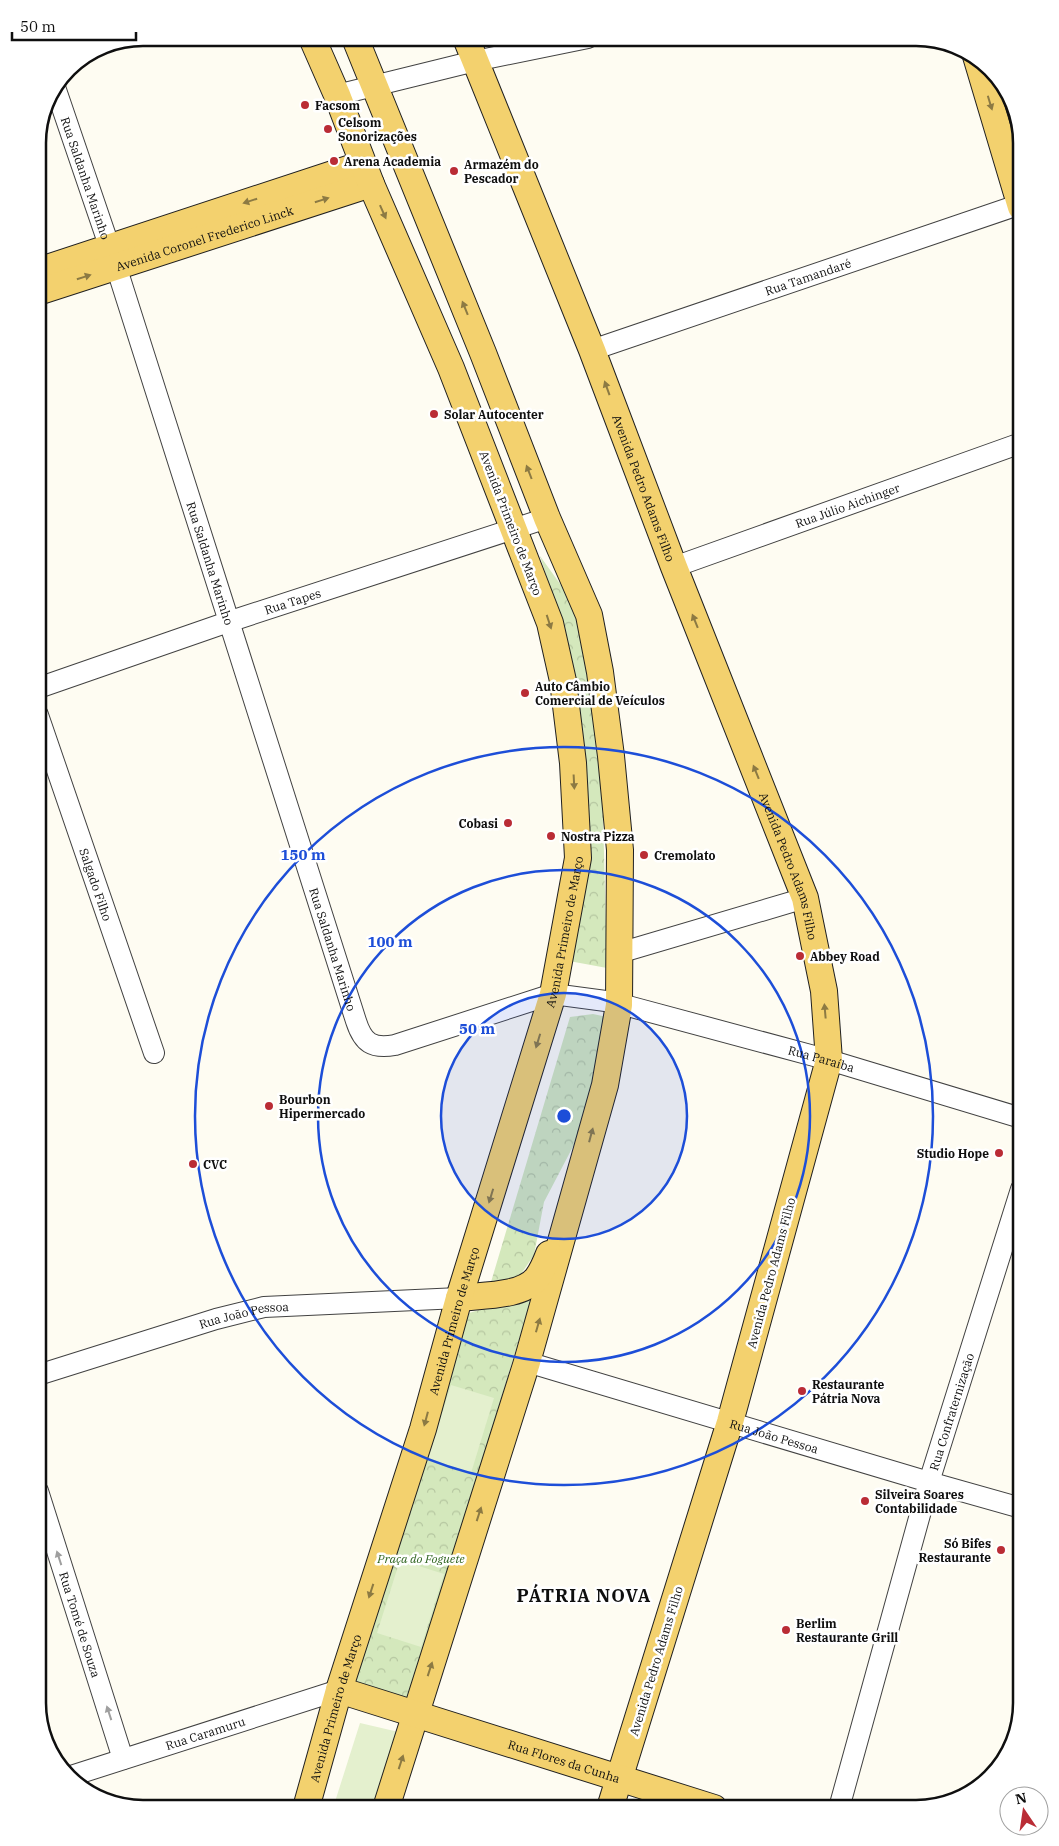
<svg xmlns="http://www.w3.org/2000/svg" width="1059" height="1846" viewBox="0 0 1059 1846" font-family="'IBM Plex Serif',serif">
<style>
.park{fill:url(#park-crowns)}
.pitch{fill:#e4f0ce}
.lines{fill:none;stroke-linecap:round;stroke-linejoin:round}
.minor-casing{stroke:#424242;stroke-width:22}
.major-casing{stroke:#202020;stroke-width:28}
.minor{stroke:#fff;stroke-width:20}
.major{stroke:#f3d16e;stroke-width:26}
.oneway{fill:#8c7a43}
.oneway2{fill:#9f9f9f}
.ring{fill:none;stroke:#1d4ed8;stroke-width:2.5}
.poi-dot{fill:#ba2c35;stroke:#fff;stroke-width:2}
.labels{text-anchor:middle;dominant-baseline:central;stroke-width:5;stroke-linejoin:round;paint-order:stroke}
.poi-label{font-size:12px;font-weight:bold;fill:#0f0f0f;stroke:#fff;text-anchor:start}
.street-label{font-size:12px;fill:#0f0f0f;stroke:#fff}
.park-label{font-size:12px;font-style:italic;fill:#306521;stroke:#fff}
.district-label{font-size:18px;font-weight:bold;letter-spacing:1px;fill:#0f0f0f;stroke:#fff}
.rim{fill:none;stroke:#0f0f0f;stroke-width:2.5}
.centre{fill:#1d4ed8;stroke:#fff;stroke-width:2.5}
.ring-label{font-size:15px;text-anchor:middle;font-weight:bold;fill:#1d4ed8;stroke:#fff;stroke-width:5;stroke-linejoin:round;paint-order:stroke}
</style>
<defs>
<pattern id="park-crowns" width="20" height="18" patternUnits="userSpaceOnUse" patternTransform="scale(1.25)"><rect width="20" height="18" fill="#d4e8bc"/><path d="M2 6a3 3 0 1 1 6 0M12 15a3 3 0 1 1 6 0" fill="none" stroke="#b5c6a0"/></pattern>
</defs>
<rect width="100%" height="100%" fill="#fefcf2"/>
<path class="park" d="M 540,556 L 571,599 L 588,664 L 601,739 L 607,968 L 569,961 L 559,616 Z
M 593,1014 L 612,1018 L 589,1116 L 544,1202 L 534,1255 L 517,1280 L 491,1282 L 570,1017 Z
M 533,1294 L 408,1703 L 353,1681 L 428,1435 L 469,1313 Z"/>
<path class="pitch" d="M 451,1385 L 494,1398 L 471,1473 L 428,1458 Z
M 400,1560 L 444,1574 L 421,1647 L 377,1633 Z
M 360,1723 L 403,1733 L 379,1808 L 333,1808 Z"/>
<g class="lines">
<g class="minor-casing">
<g id="minor">
<path id="s1" d="M 55,87 L 116,266 L 356,1021 C 363,1043 372,1049 395,1045 L 553,994 L 613,1002 L 829,1060 L 1021,1118"/>
<path d="M 337,95 L 475,61 L 588,38"/>
<path id="s2" d="M 592,350 L 1021,204"/>
<path id="s3" d="M 674,567 L 1021,443"/>
<path id="s4" d="M 38,688 L 228,622 L 547,518"/>
<path id="s5" d="M 38,715 L 154,1053"/>
<path d="M 619,953 L 805,898"/>
<path id="s6" d="M 527,1362 L 929,1482 L 1021,1508"/>
<path id="s7" d="M 38,1375 L 216,1319 L 264,1307 L 459,1298"/>
<path id="s8" d="M 38,1491 L 123,1759"/>
<path id="s9" d="M 71,1776 L 339,1690"/>
<path id="s10" d="M 839,1808 L 929,1482 L 1021,1189"/>
</g>
</g>
<g class="major-casing">
<g id="major">
<path d="M 355,38 L 483,353 L 547,518 L 589,615 L 600,672 L 611,756 L 620,850 L 619,1005 L 605,1085 L 527,1362 L 386,1808"/>
<path id="s11" d="M 466,38 L 592,350 L 674,567 L 805,898 L 824,991 L 829,1060 L 730,1422 L 610,1808"/>
<path d="M 976,56 L 1021,207"/>
<path d="M 38,271 L 363,164"/>
<path id="s12" d="M 38,292 L 371,184"/>
<path d="M 459,1298 C 481,1295 522,1297 537,1278 C 542,1271 546,1262 549,1254"/>
<path id="s13" d="M 339,1690 L 714,1808"/>
<path id="s14" d="M 306,1808 L 339,1690 L 423,1429 L 459,1298 L 553,994 L 578,858 L 573,763 L 563,681 L 550,623 L 451,368 L 371,184 L 337,95 L 312,38"/>
</g>
</g>
<use href="#minor" class="minor"/>
<use href="#major" class="major"/>
</g>
<defs><path id="oneway-solid" d="M-6-.8H1V-3.2L6.5 0L1 3.2V.8H-6Z" transform="scale(1.25)"/></defs>
<g class="oneway">
<use href="#oneway-solid" transform="translate(990 103) rotate(73)"/>
<use href="#oneway-solid" transform="translate(322 200) rotate(-18)"/>
<use href="#oneway-solid" transform="translate(250 201) rotate(162)"/>
<use href="#oneway-solid" transform="translate(383 212) rotate(66)"/>
<use href="#oneway-solid" transform="translate(84 277) rotate(-18)"/>
<use href="#oneway-solid" transform="translate(465 308) rotate(-112)"/>
<use href="#oneway-solid" transform="translate(607 388) rotate(-110)"/>
<use href="#oneway-solid" transform="translate(529 472) rotate(-111)"/>
<use href="#oneway-solid" transform="translate(695 621) rotate(-112)"/>
<use href="#oneway-solid" transform="translate(549 622) rotate(72)"/>
<use href="#oneway-solid" transform="translate(756 772) rotate(-112)"/>
<use href="#oneway-solid" transform="translate(574 782) rotate(87)"/>
<use href="#oneway-solid" transform="translate(825 1011) rotate(-95)"/>
<use href="#oneway-solid" transform="translate(538 1041) rotate(107)"/>
<use href="#oneway-solid" transform="translate(591 1135) rotate(-75)"/>
<use href="#oneway-solid" transform="translate(491 1196) rotate(107)"/>
<use href="#oneway-solid" transform="translate(538 1325) rotate(-74)"/>
<use href="#oneway-solid" transform="translate(426 1419) rotate(105)"/>
<use href="#oneway-solid" transform="translate(479 1514) rotate(-72)"/>
<use href="#oneway-solid" transform="translate(371 1591) rotate(108)"/>
<use href="#oneway-solid" transform="translate(430 1669) rotate(-72)"/>
<use href="#oneway-solid" transform="translate(401 1762) rotate(-72)"/>
</g>
<g class="oneway2">
<use href="#oneway-solid" transform="translate(59 1558) rotate(-108)"/>
<use href="#oneway-solid" transform="translate(109 1713) rotate(-108)"/>
</g>
<circle cx="564" cy="1116" r="123" fill="#1d4ed8" fill-opacity=".12"/>
<g class="ring">
<circle cx="564" cy="1116" r="123"/>
<circle cx="564" cy="1116" r="246"/>
<circle cx="564" cy="1116" r="369"/>
</g>
<g class="poi-dot">
<circle cx="305" cy="105" r="5"/>
<circle cx="328" cy="129" r="5"/>
<circle cx="334" cy="161" r="5"/>
<circle cx="454" cy="171" r="5"/>
<circle cx="434" cy="414" r="5"/>
<circle cx="525" cy="693" r="5"/>
<circle cx="508" cy="823" r="5"/>
<circle cx="551" cy="836" r="5"/>
<circle cx="644" cy="855" r="5"/>
<circle cx="800" cy="956" r="5"/>
<circle cx="269" cy="1106" r="5"/>
<circle cx="999" cy="1153" r="5"/>
<circle cx="193" cy="1164" r="5"/>
<circle cx="802" cy="1391" r="5"/>
<circle cx="865" cy="1501" r="5"/>
<circle cx="1001" cy="1550" r="5"/>
<circle cx="786" cy="1630" r="5"/>
</g>
<g class="labels">
<g class="poi-label">
<text x="315" y="105">Facsom</text>
<text x="338" y="122">Celsom<tspan x="338" dy="14">Sonorizações</tspan></text>
<text x="344" y="161">Arena Academia</text>
<text x="464" y="164">Armazém do<tspan x="464" dy="14">Pescador</tspan></text>
<text x="444" y="414">Solar Autocenter</text>
<text x="535" y="686">Auto Câmbio<tspan x="535" dy="14">Comercial de Veículos</tspan></text>
<text x="498" y="823" text-anchor="end">Cobasi</text>
<text x="561" y="836">Nostra Pizza</text>
<text x="654" y="855">Cremolato</text>
<text x="810" y="956">Abbey Road</text>
<text x="279" y="1099">Bourbon<tspan x="279" dy="14">Hipermercado</tspan></text>
<text x="989" y="1153" text-anchor="end">Studio Hope</text>
<text x="203" y="1164">CVC</text>
<text x="812" y="1384">Restaurante<tspan x="812" dy="14">Pátria Nova</tspan></text>
<text x="875" y="1494">Silveira Soares<tspan x="875" dy="14">Contabilidade</tspan></text>
<text x="991" y="1543" text-anchor="end">Só Bifes<tspan x="991" dy="14">Restaurante</tspan></text>
<text x="796" y="1623">Berlim<tspan x="796" dy="14">Restaurante Grill</tspan></text>
</g>
<g class="street-label">
<text stroke="none"><textPath href="#s1" startOffset="96">Rua Saldanha Marinho</textPath></text>
<text stroke="none"><textPath href="#s12" startOffset="175">Avenida Coronel Frederico Linck</textPath></text>
<text stroke="none"><textPath href="#s2" startOffset="228">Rua Tamandaré</textPath></text>
<text stroke="none"><textPath href="#s11" startOffset="484">Avenida Pedro Adams Filho</textPath></text>
<text stroke="none"><textPath href="#s3" startOffset="184">Rua Júlio Aichinger</textPath></text>
<text transform="translate(511 523) rotate(69)">Avenida Primeiro de Março</text>
<text stroke="none"><textPath href="#s1" startOffset="501">Rua Saldanha Marinho</textPath></text>
<text stroke="none"><textPath href="#s4" startOffset="269">Rua Tapes</textPath></text>
<text stroke="none"><textPath href="#s11" startOffset="889">Avenida Pedro Adams Filho</textPath></text>
<text stroke="none"><textPath href="#s5" startOffset="179">Salgado Filho</textPath></text>
<text stroke="none"><textPath href="#s14" startOffset="914">Avenida Primeiro de Março</textPath></text>
<text stroke="none"><textPath href="#s1" startOffset="906">Rua Saldanha Marinho</textPath></text>
<text stroke="none"><textPath href="#s1" startOffset="1476">Rua Paraíba</textPath></text>
<text transform="translate(771 1273) rotate(-75)">Avenida Pedro Adams Filho</text>
<text stroke="none"><textPath href="#s7" startOffset="215">Rua João Pessoa</textPath></text>
<text stroke="none"><textPath href="#s14" startOffset="509">Avenida Primeiro de Março</textPath></text>
<text stroke="none"><textPath href="#s10" startOffset="412">Rua Confraternização</textPath></text>
<text stroke="none"><textPath href="#s6" startOffset="258">Rua João Pessoa</textPath></text>
<text stroke="none"><textPath href="#s8" startOffset="140">Rua Tomé de Souza</textPath></text>
<text transform="translate(656 1661) rotate(-73)">Avenida Pedro Adams Filho</text>
<text stroke="none"><textPath href="#s14" startOffset="104">Avenida Primeiro de Março</textPath></text>
<text stroke="none"><textPath href="#s9" startOffset="141">Rua Caramuru</textPath></text>
<text stroke="none"><textPath href="#s13" startOffset="236">Rua Flores da Cunha</textPath></text>
</g>
<g class="park-label">
<text x="421" y="1558">Praça do Foguete</text>
</g>
<g class="district-label">
<text x="584" y="1595">PÁTRIA NOVA</text>
</g>
</g>
<path d="M0 0H1059V1846H0ZM143 46H916A97 97 0 0 1 1013 143V1703A97 97 0 0 1 916 1800H143A97 97 0 0 1 46 1703V143A97 97 0 0 1 143 46Z" fill="#fff" fill-rule="evenodd"/>
<path class="rim" d="M143 46H916A97 97 0 0 1 1013 143V1703A97 97 0 0 1 916 1800H143A97 97 0 0 1 46 1703V143A97 97 0 0 1 143 46Z"/>
<circle cx="564" cy="1116" r="8" class="centre"/>
<g class="ring-label">
<text x="303" y="860">150 m</text>
<text x="390" y="947">100 m</text>
<text x="477" y="1034">50 m</text>
</g>
<g transform="translate(1024 1811) rotate(347)"><circle r="24" fill="#ffffff" stroke="#9f9f9f"/>
<path d="M0-4L9 19L0 12L-9 19Z" fill="#ba2c35"/>
<text y="-8" font-size="14" font-weight="bold" text-anchor="middle" fill="#0f0f0f">N</text>
</g>
<path d="M12 32v8h124v-8" fill="none" stroke="#0f0f0f" stroke-width="2.5"/>
<text x="20" y="32" font-size="15" fill="#0f0f0f" stroke="#ffffff" stroke-width="4" paint-order="stroke">50 m</text>
</svg>
